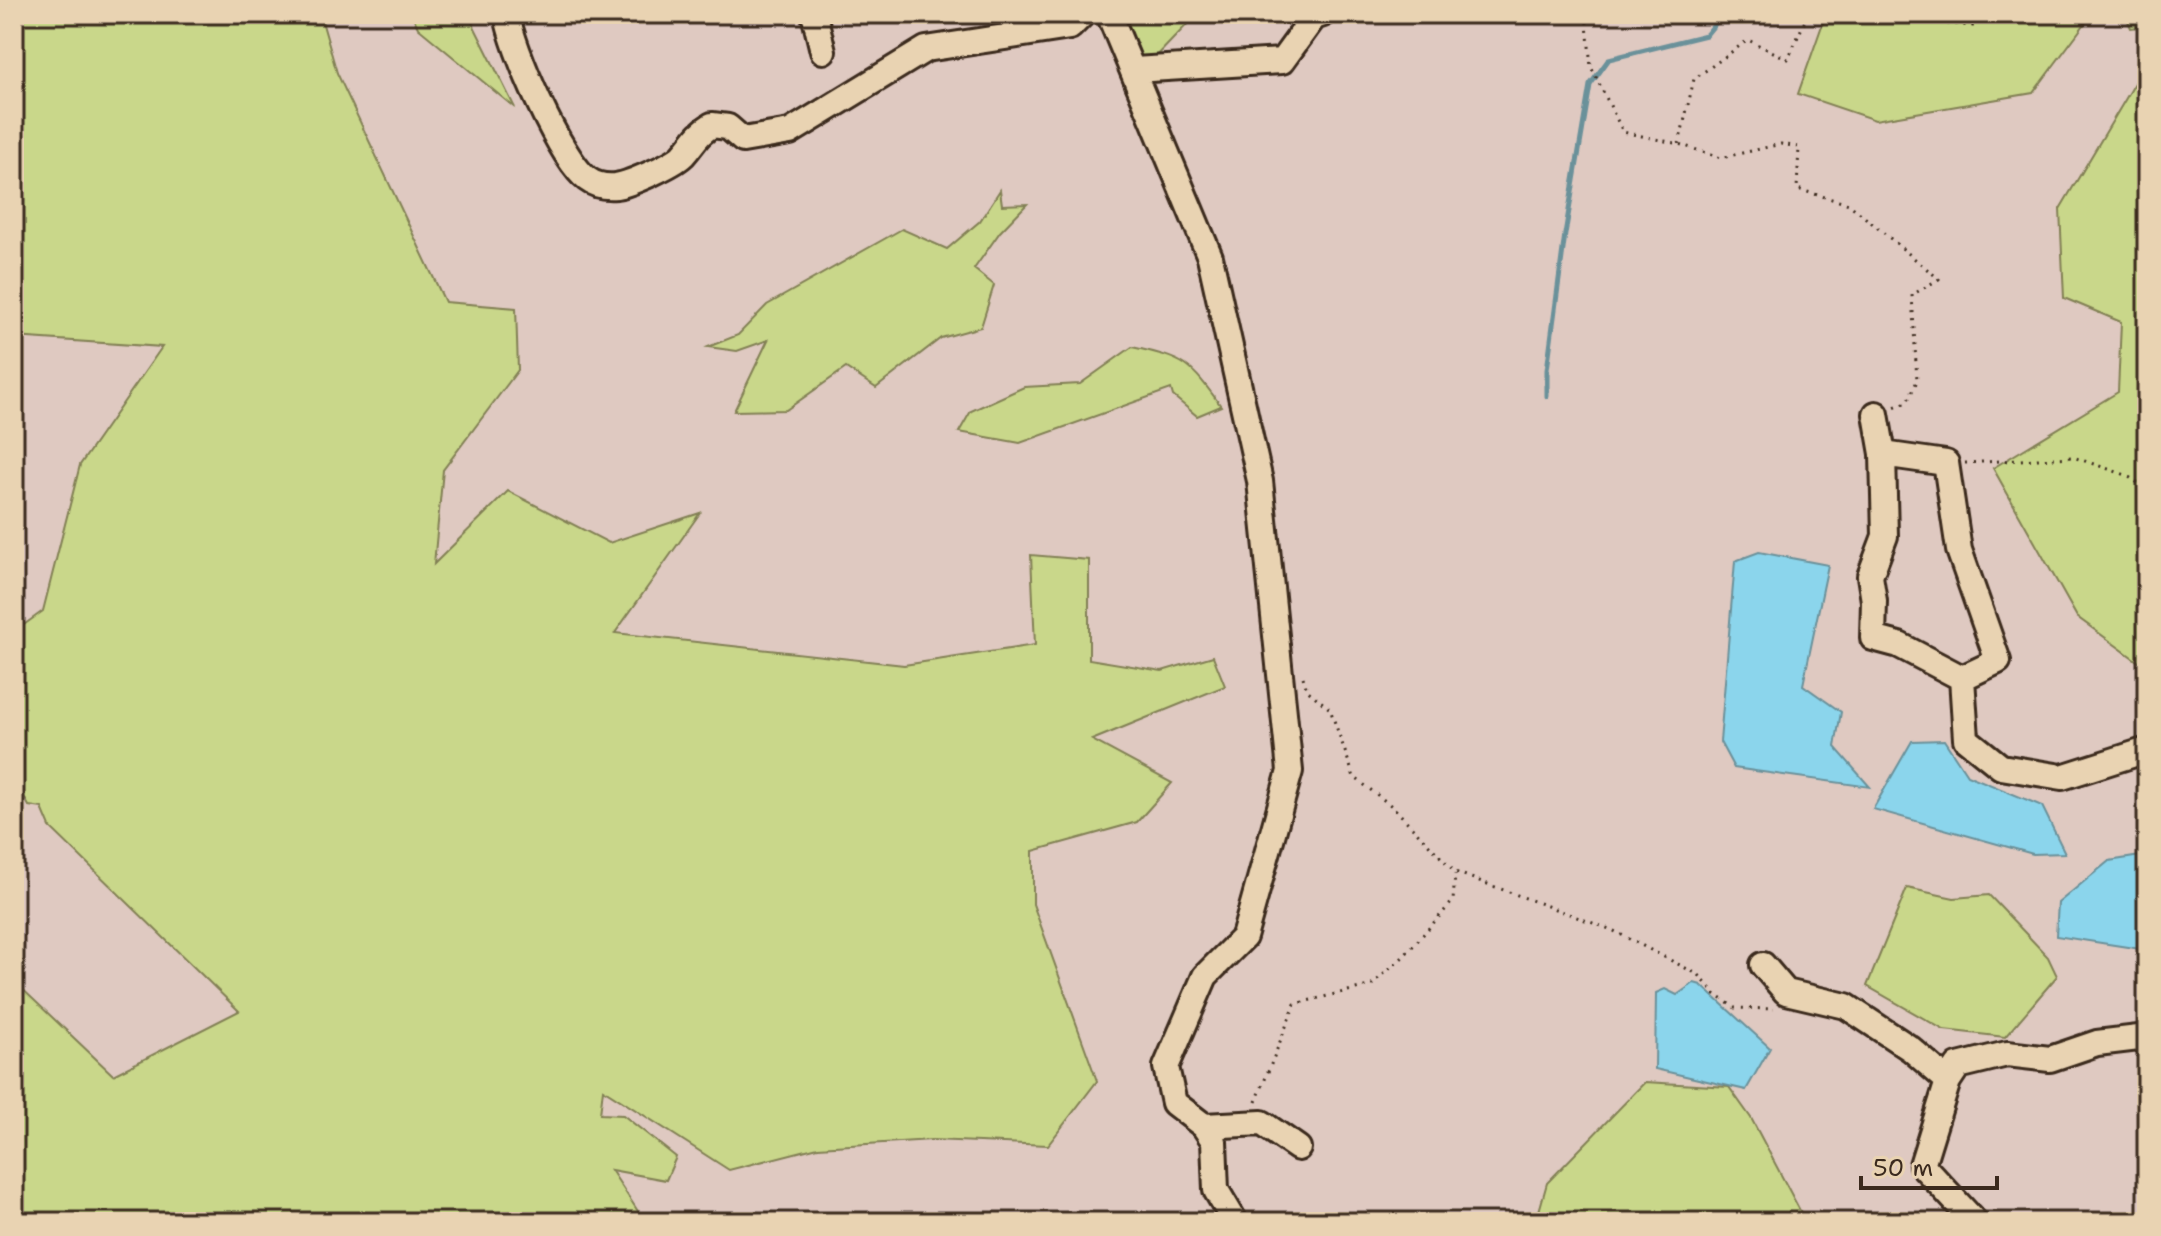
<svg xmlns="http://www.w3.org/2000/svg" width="2161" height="1236" viewBox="0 0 2161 1236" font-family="'Shantell Sans',sans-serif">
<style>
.green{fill:#c9d78a;stroke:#828054;stroke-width:2}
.water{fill:#8bd5ec;stroke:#6b919a;stroke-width:2}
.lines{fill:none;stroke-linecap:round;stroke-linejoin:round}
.stream{stroke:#6b919a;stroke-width:5}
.minor-casing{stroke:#3b2a1e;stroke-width:30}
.path{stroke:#3b2a1e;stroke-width:3;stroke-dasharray:2 6;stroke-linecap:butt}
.minor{stroke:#e9d3b2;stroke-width:24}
</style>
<rect width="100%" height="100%" fill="#dfc9c1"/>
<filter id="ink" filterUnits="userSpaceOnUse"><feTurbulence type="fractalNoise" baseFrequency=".0125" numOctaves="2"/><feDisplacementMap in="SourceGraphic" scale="16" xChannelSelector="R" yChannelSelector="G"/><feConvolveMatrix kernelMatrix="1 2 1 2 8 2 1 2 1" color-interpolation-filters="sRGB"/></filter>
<g filter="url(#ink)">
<path class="green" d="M 14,14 L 320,14 L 337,73 L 445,302 L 516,308 L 518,370 L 443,470 L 434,564 L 508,491 L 609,543 L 700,513 L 615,633 L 904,665 L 1035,645 L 1031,555 L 1089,560 L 1089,659 L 1162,671 L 1213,656 L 1225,686 L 1092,740 L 1172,783 L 1137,822 L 1033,851 L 1033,904 L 1097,1081 L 1048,1145 L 932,1140 L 818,1147 L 729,1170 L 603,1089 L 600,1114 L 623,1115 L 676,1157 L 666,1180 L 611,1170 L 645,1222 L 14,1222 L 14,981 L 113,1075 L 239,1011 L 50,827 L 42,808 L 29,806 L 14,779 L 14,632 L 43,611 L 80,465 L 162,347 L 14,337 Z
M 412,14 L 468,14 L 515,108 L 418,28 Z
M 1136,14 L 1197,14 L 1153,60 L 1119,70 L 1111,42 Z
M 1826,14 L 1982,14 L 1983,20 L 2036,14 L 2092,14 L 2033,93 L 1875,120 L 1798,94 Z
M 2125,14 L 2147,14 L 2147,26 L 2131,28 Z
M 2147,63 L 2147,668 L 2077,617 L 1993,468 L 2118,392 L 2121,322 L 2064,298 L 2060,209 Z
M 1000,190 L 1002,205 L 1027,204 L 1000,232 L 974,269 L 994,285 L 981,327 L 941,338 L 876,388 L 846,368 L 786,410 L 734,411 L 768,340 L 737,351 L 708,347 L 738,335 L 767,305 L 902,229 L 947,249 L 980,221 Z
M 1132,347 C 1186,359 1189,362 1221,406 L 1197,416 L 1173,396 L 1171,389 L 1020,443 L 959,432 L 971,411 L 1024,387 L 1080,384 Z
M 1907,888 L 1954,898 L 1989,895 L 2048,957 L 2057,976 L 2005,1037 L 1944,1030 L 1867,986 Z
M 1645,1082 L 1729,1087 L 1751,1118 L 1806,1222 L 1721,1222 L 1677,1213 L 1664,1222 L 1536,1222 L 1547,1183 Z"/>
<path class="water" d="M 1759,552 L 1828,565 L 1803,685 L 1841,712 L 1835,747 L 1870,787 L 1734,768 L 1720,742 L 1735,561 Z
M 1944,740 L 1967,775 L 2042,806 L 2065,853 L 2033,854 L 1873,809 L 1912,741 Z
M 2147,855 L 2147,950 L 2056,936 L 2058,903 L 2109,861 Z
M 1694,983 L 1701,985 L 1770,1048 L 1746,1090 L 1655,1069 L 1656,993 L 1665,989 L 1677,995 Z"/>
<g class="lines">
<path class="stream" d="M 1547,396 L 1547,370 L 1565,234 L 1590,85 L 1609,59 L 1706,35 L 1723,14"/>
<g class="minor-casing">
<path id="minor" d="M 507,14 C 511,47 561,160 587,179 C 596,186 605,187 616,186 C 630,184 673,165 683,155 C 695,142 696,135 712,125 L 728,127 L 743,140 L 790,132 L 926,49 L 1070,27 L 1083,14
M 814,14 L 823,51
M 1109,14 L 1210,257 L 1260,481 L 1290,771 L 1244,937 L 1205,976 L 1166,1067 L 1174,1103 L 1204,1126 L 1214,1141 L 1216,1190 L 1235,1222
M 1134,70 L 1282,61 L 1314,17 L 1323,14
M 1876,414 L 1883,454 L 1885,536 L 1870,576 L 1874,601 L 1873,638 L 1899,645 L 1962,678 L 1966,739 L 2001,767 L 2062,777 L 2147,750
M 1883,454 L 1946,463 L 1959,550 L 1998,661 L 1962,678
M 1763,965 L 1786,992 L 1846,1006 L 1911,1049 L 1948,1081
M 1204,1126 L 1262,1123 L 1298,1148
M 1975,1222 L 1922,1165 L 1948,1081 L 1958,1066 L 2007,1054 L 2050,1059 L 2097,1043 L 2147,1037"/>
</g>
<path class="path" d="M 1586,14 L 1591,67 L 1623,132 L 1679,144 L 1721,158 L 1781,144 L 1799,147 L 1797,189 L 1849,204 L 1939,279 L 1912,295 L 1917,381 L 1907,402 L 1894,407
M 1844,14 L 1973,26 L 1994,14
M 1679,144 L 1694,79 L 1748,40 L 1788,59 L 1808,14
M 1965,463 L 2073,457 L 2126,475 L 2147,489
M 1303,677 L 1307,690 L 1330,709 L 1354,777 L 1393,807 L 1455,872 L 1612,930 L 1699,975 L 1715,994 L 1735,1008 L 1774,1009
M 1256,1102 L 1295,1004 L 1372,985 L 1404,956 L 1453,901 L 1455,874"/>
<use href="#minor" class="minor"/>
</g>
</g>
<rect width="2161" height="1236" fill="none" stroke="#e9d3b2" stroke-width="48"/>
<rect x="24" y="24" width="2113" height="1188" fill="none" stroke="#3b2a1e" stroke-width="3" filter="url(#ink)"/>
<path d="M1861 1176v12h136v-12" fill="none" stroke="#3b2a1e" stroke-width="4"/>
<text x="1873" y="1176" font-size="24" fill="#3b2a1e" stroke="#e9d3b2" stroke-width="6" paint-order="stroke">50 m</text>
</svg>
